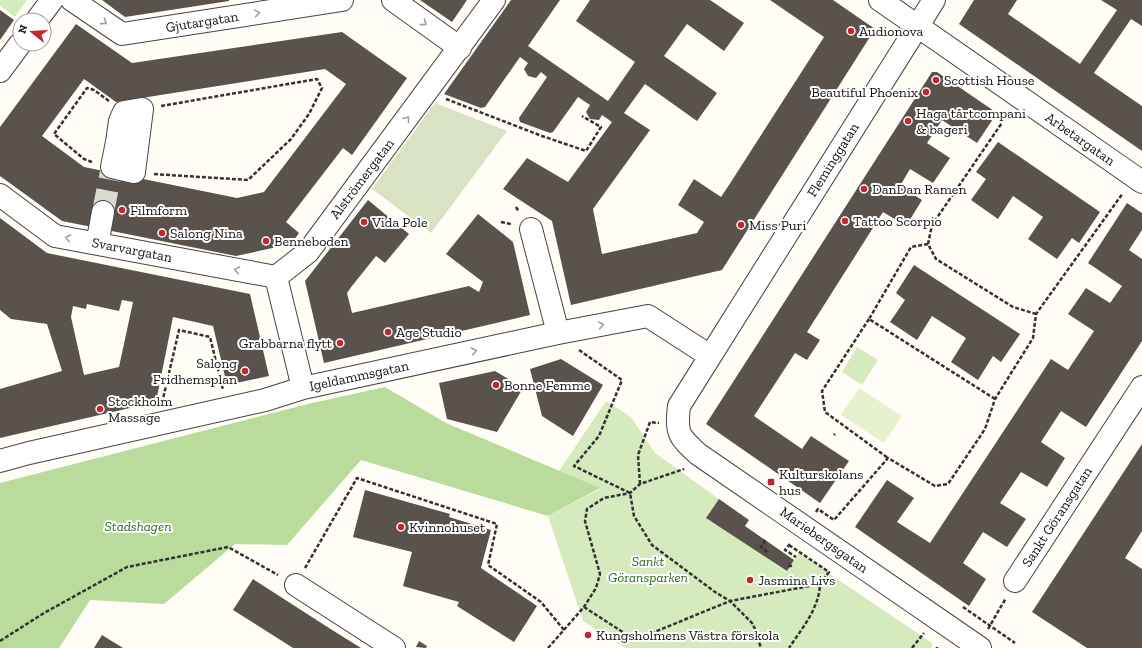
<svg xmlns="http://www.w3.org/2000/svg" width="1142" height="648" viewBox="0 0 1142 648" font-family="'Zilla Slab',serif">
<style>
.green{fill:#d5ebbd}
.forest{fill:#b9dc9c}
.cemetery{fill:#d9e3c4}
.pitch{fill:#e6f2cf}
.building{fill:#5a524d;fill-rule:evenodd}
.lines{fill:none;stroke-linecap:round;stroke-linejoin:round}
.minor-tunnel{stroke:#dbdad3;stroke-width:22;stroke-dasharray:22 11;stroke-linecap:butt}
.minor-casing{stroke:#444;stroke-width:24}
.path{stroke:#333;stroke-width:2.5;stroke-dasharray:4 2;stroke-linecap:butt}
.minor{stroke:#fff;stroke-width:22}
.oneway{stroke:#a0a0a0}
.poi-dot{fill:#c4262e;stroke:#fff;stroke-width:1.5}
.labels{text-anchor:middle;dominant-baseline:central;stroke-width:4;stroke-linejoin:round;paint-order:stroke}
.street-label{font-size:14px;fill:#111;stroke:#fff}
.poi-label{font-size:14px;fill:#111;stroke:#fff;text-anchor:start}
.park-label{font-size:14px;font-style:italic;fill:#2f6b1f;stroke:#fff}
</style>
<rect width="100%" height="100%" fill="#fffdf5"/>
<path class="green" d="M 0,0 L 27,0 L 15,17 L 0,6 Z
M 857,347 L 878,360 L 862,385 L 842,372 Z
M 606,401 L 631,417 L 655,453 L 719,499 L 707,518 L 786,571 L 799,553 L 932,643 L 932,648 L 625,648 L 583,621 L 548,516 L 600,489 L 559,471 Z"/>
<path class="forest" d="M 385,387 L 446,423 L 600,488 L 548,516 L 361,460 L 287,545 L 235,544 L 164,604 L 90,600 L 59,648 L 0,648 L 0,483 L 308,404 Z"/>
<path class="cemetery" d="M 435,103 L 507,131 L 431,233 L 372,189 Z"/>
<path class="pitch" d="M 859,388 L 902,416 L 884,443 L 841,415 Z"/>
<path class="building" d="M 102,0 L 229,0 L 229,1 L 125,17 Z
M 420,0 L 467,0 L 452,22 Z
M 511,0 L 560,0 L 528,46 L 608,101 L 635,62 L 576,21 L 590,0 L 710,0 L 744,23 L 724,51 L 687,24 L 664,56 L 717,93 L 697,121 L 645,84 L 624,113 L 650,130 L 593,209 L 602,254 L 697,233 L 704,222 L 678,205 L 694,179 L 721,197 L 729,185 L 824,37 L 770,0 L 833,0 L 875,29 L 722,270 L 571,305 L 552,221 L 503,189 L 527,158 L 568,182 L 612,122 L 602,115 L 599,120 L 590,119 L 586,112 L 590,105 L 578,97 L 553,132 L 550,133 L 520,122 L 519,118 L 547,77 L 541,72 L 536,78 L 528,76 L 524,69 L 528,63 L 520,57 L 485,107 L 481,108 L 444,94 Z
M 974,0 L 1017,0 L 1008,14 L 1080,64 L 1117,10 L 1101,0 L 1142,0 L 1142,26 L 1131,19 L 1094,73 L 1142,106 L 1142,151 L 959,24 Z
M 0,10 L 14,20 L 0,40 Z
M 76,24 L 132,63 L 342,32 L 407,78 L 352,155 L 343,148 L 286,222 L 299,233 L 291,244 L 236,256 L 62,221 L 0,176 L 0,127 ZM 325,69 L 346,84 L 264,192 L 237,198 L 84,167 L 42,136 L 84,79 L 116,102 Z
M 932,72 L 937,72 L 997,113 L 977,143 L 942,120 L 927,143 L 950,158 L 933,183 L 910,169 L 900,186 L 922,200 L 906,226 L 883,212 L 807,332 L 820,340 L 807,360 L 795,353 L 754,416 L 802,449 L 811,436 L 849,461 L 820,503 L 706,424 Z
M 998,142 L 1100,212 L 1079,243 L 1072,238 L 1057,259 L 1028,239 L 1043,217 L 1013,196 L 998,219 L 971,200 L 986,179 L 976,172 Z
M 368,200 L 409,234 L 385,263 L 376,256 L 352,286 L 347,293 L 352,313 L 469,286 L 479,292 L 483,282 L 446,254 L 478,214 L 513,242 L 530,315 L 324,363 L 305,281 Z
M 1127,203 L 1142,213 L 1142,230 L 1129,250 L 1142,259 L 1142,341 L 1086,427 L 1061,411 L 1041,442 L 1065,458 L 1047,487 L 1021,472 L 1000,503 L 1026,519 L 1007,547 L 983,532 L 963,563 L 986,579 L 969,606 L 855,527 L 887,480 L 914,498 L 897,522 L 930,543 L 1051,359 L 1068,370 L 1094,331 L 1068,314 L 1086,288 L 1110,303 L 1122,286 L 1088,263 Z
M 0,218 L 47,253 L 250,294 L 269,376 L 227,385 L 213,326 L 173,317 L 156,402 L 0,438 L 0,389 L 62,371 L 47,324 L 11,319 L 0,310 ZM 122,300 L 133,302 L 119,367 L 84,375 L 71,317 L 73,306 L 86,309 L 87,304 L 119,311 Z
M 914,265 L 1020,334 L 1001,362 L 993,356 L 978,380 L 951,362 L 966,338 L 932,316 L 917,340 L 890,322 L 905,300 L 896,293 Z
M 561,359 L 603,385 L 573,436 L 542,416 L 530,369 Z
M 495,371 L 523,388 L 497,432 L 447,419 L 439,383 Z
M 1142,444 L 1142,531 L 1125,558 L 1142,569 L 1142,648 L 1087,648 L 1032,612 Z
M 365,490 L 450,514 L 449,517 L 491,530 L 481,568 L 537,606 L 514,642 L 457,606 L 459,602 L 403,586 L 412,552 L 353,537 Z
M 719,499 L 749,520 L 745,526 L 794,560 L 787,571 L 706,518 Z
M 253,579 L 329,628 L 361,648 L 293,648 L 233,610 Z
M 102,635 L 123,648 L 94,648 Z
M 419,641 L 427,646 L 426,648 L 416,647 Z"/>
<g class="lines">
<path class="minor-tunnel" d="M 103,212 L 112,167"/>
<g class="minor-casing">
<path id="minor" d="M 72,0 L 122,34 L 342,0
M 393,0 L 460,48
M 880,0 L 1142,182
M 934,0 L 679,406 C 676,433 678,436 698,454 L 980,648
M 37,20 L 52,0
M 0,71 L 20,44
M 142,109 L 134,172 L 112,167 L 117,142 L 120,121 L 124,112 Z
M 0,195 L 55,236 L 276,277
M 531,229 L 558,333
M 94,243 L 99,234 L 103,212
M 276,277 L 308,252 L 494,0
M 276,277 L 303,388
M 0,461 L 29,453 L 265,400 L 303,388 L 558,333 L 648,316 L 710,356
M 1015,581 L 1142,387
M 296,585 L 394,648"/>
</g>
<path class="path" d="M 446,99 L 542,136 L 586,151 L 601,127 L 582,116
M 1008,114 L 932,225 L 928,244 L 936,259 L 1013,307 L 1036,314
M 92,162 L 84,159 L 54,134 L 87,88 L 94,90 L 109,101
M 154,174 L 248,180 L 291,139 L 309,114 L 322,88 L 317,79 L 161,106
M 516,207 L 519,212
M 501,222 L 511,224
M 928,244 L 911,247 L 869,319 L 995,399
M 869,319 L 822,391 L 825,412 L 888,458
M 579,350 L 622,380 L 599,436 L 574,466 L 630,493 L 634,516 L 652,545 L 715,592 L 730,601 L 753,624 L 761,648
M 162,403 L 179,330 L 210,337 L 223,390
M 834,435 L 835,434
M 640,484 L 638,455 L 650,422 L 659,423
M 816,512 L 818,509 L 834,520 L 888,458 L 935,486 L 948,484 L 985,429 L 995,399 L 1033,338 L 1036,314 L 1123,193
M 765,540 L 761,547 L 767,552
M 790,544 L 785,550 L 796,557
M 789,545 L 829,572 L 820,584
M 788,566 L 791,566 L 789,563
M 305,568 L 357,478 L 497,524 L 488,565 L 541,602 L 564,630
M 584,607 L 635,640 L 730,601 L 820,584 C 819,609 802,628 789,648
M 963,607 L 1015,643
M 988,629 L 1006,598
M 0,641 L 44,613 L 127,567 L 228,547 L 278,575
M 548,648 L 584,607 L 596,588 L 600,574 L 585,521 L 587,509 L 604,498 L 630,493 L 640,484 L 684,469
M 912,648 L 924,633
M 937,648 L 937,647"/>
<use href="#minor" class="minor"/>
</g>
<defs><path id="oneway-chevron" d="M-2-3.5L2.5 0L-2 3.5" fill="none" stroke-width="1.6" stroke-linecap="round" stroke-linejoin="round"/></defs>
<g class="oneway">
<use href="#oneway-chevron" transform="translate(257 13) rotate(-9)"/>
<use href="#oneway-chevron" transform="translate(104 22) rotate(34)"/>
<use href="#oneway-chevron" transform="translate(424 23) rotate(36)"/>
<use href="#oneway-chevron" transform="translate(407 119) rotate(-53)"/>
<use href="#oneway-chevron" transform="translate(68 238) rotate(-169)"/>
<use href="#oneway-chevron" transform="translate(237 270) rotate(-169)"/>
<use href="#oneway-chevron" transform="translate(601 325) rotate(-10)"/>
<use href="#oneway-chevron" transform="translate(474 351) rotate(-13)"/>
</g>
<g class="poi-dot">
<circle cx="851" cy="31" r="4"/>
<circle cx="936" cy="80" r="4"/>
<circle cx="926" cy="92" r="4"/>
<circle cx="908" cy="121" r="4"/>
<circle cx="864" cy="189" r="4"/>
<circle cx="122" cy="210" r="4"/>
<circle cx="845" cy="221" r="4"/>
<circle cx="364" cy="222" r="4"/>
<circle cx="741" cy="225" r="4"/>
<circle cx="162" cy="233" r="4"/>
<circle cx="266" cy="241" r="4"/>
<circle cx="388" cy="332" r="4"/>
<circle cx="340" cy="343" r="4"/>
<circle cx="245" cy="371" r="4"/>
<circle cx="496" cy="385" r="4"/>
<circle cx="100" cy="409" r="4"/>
<rect x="767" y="478" width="8" height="8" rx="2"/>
<circle cx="401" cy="527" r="4"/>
<circle cx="750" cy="580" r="4"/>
<circle cx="588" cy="635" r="4"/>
</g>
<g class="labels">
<g class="street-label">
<text transform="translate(202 22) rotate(-9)">Gjutargatan</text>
<text transform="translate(1080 139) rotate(35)">Arbetargatan</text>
<text transform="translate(833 160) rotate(-58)">Fleminggatan</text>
<text transform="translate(362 179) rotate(-53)">Alströmergatan</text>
<text transform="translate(132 250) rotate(11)">Svarvargatan</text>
<text transform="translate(359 376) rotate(-12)">Igeldammsgatan</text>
<text transform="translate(1057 517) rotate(-57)">Sankt Göransgatan</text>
<text transform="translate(824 540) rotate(35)">Mariebergsgatan</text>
</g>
<g class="poi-label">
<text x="859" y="31">Audionova</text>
<text x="944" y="80">Scottish House</text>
<text x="918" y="92" text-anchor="end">Beautiful Phoenix</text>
<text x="916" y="113">Haga tårtcompani<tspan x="916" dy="16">&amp; bageri</tspan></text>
<text x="872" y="189">DanDan Ramen</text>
<text x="130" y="210">Filmform</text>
<text x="853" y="221">Tattoo Scorpio</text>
<text x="372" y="222">Vida Pole</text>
<text x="749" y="225">Miss Puri</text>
<text x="170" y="233">Salong Nina</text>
<text x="274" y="241">Benneboden</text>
<text x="396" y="332">Age Studio</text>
<text x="332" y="343" text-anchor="end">Grabbarna flytt</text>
<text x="237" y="363" text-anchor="end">Salong<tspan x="237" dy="16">Fridhemsplan</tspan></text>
<text x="504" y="385">Bonne Femme</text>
<text x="108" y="401">Stockholm<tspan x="108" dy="16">Massage</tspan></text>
<text x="779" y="474">Kulturskolans<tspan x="779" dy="16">hus</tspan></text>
<text x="409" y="527">Kvinnohuset</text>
<text x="758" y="580">Jasmina Livs</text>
<text x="596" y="635">Kungsholmens Västra förskola</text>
</g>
<g class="park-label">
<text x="138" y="526">Stadshagen</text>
<text x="648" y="561">Sankt<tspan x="648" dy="16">Göransparken</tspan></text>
</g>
</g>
<g transform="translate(32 32) rotate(288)"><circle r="19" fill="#ffffff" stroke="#a0a0a0"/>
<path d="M0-3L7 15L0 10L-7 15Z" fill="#c4262e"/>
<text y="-6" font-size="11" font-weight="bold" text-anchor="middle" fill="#111111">N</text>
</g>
</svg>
